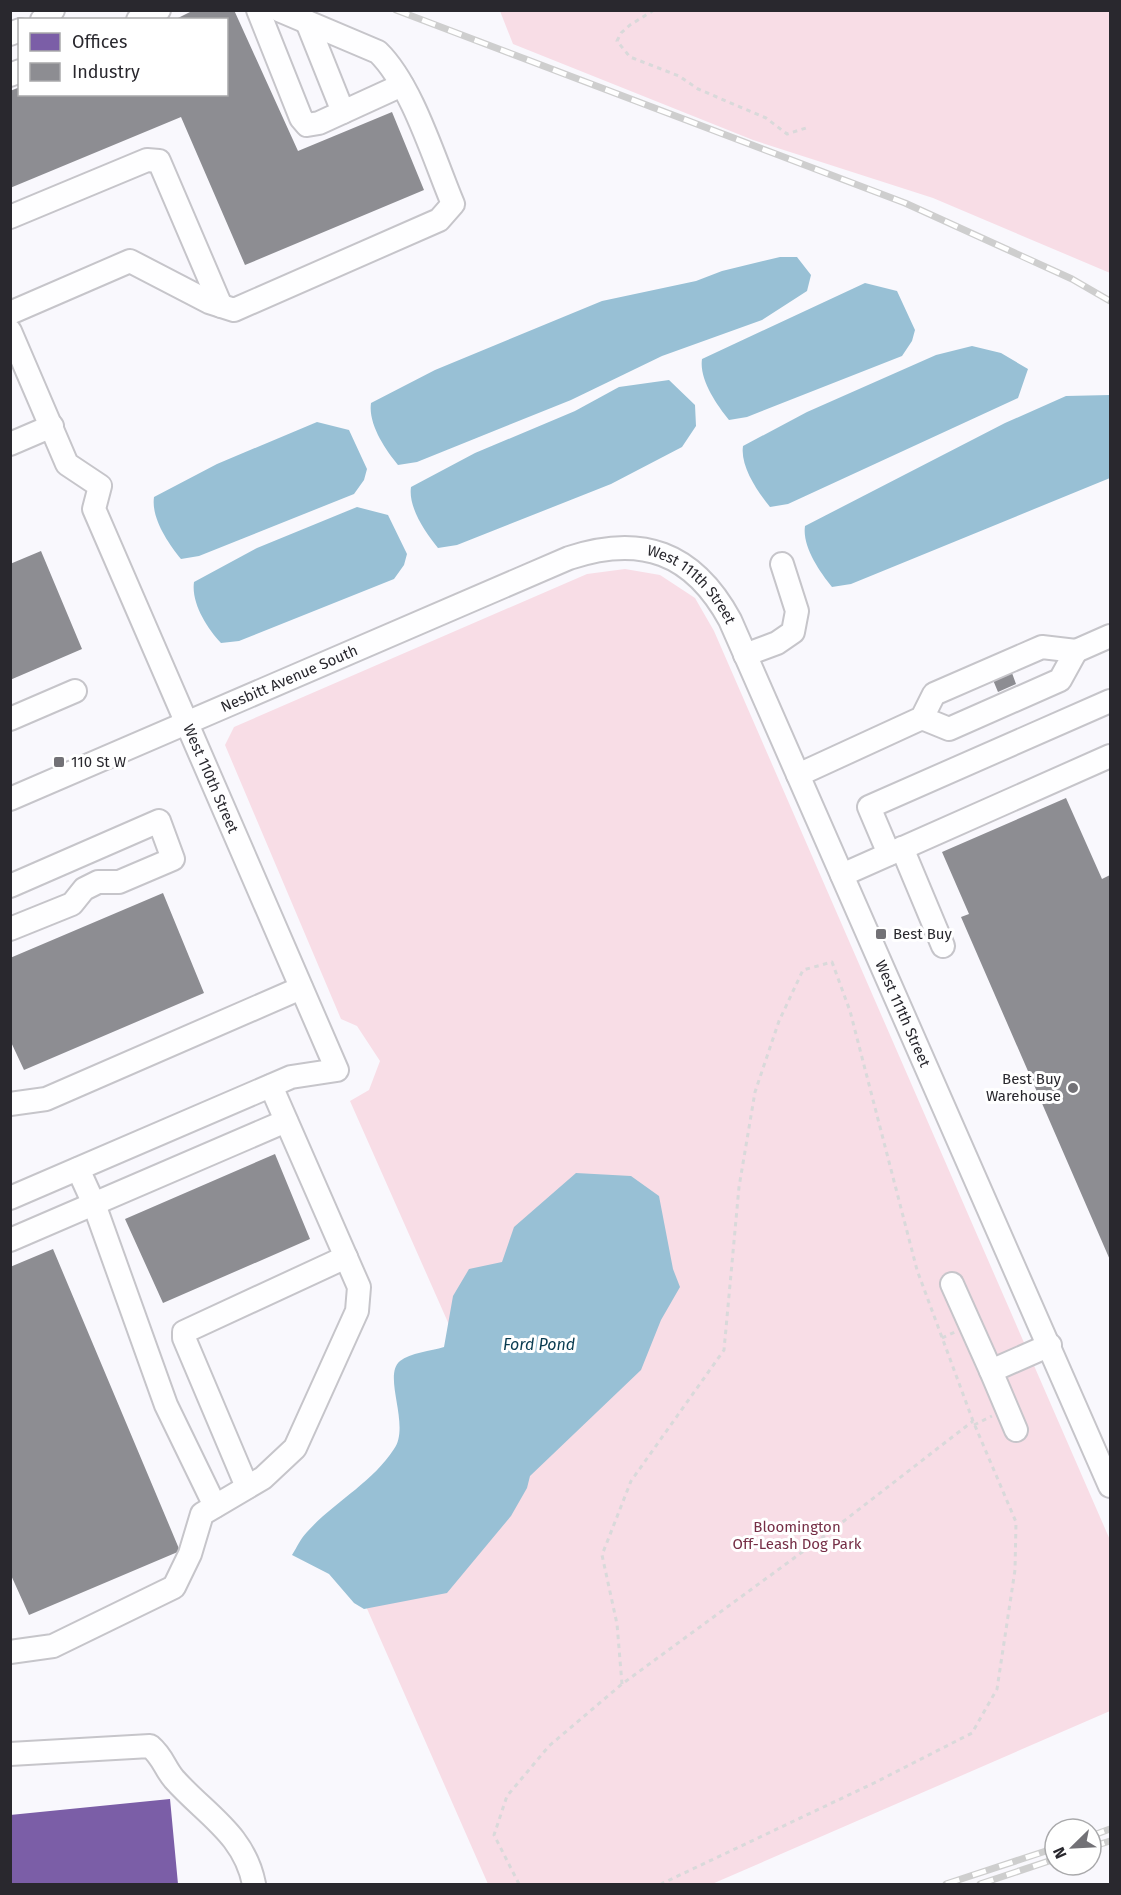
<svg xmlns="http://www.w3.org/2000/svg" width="1121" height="1895" viewBox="0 0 1121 1895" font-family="'Fira Sans',sans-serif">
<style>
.green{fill:#f8dde6}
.water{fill:#98c0d5}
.offices{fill:#7b5ea7}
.industry{fill:#8d8d92}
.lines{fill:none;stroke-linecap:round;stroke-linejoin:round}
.minor-casing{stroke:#c6c5ca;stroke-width:26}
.path{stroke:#d9d9da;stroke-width:3;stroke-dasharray:4.5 4.5;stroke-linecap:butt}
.minor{stroke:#fefeff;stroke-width:22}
.rail-casing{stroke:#cecece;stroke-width:7}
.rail{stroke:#fff;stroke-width:4.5;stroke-dasharray:14;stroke-linecap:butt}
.poi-dot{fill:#727176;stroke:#fff;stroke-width:2}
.labels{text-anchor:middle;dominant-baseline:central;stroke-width:6;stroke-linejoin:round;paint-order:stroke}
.street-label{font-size:15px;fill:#29282e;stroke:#fff}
.poi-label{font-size:15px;fill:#29282e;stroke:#fff;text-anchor:start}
.park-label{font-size:15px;fill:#752e46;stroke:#fff}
.water-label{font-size:16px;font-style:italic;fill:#0a3c51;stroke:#fff}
</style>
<rect width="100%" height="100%" fill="#f9f8fd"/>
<path class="green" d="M 500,11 L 1110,11 L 1110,273 L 933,198 L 753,140 L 513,44 Z
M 625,569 L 660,575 L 695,598 L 714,631 L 1110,1540 L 1110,1711 L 712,1884 L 488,1884 L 343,1554 L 516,1476 L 350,1101 L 369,1090 L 380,1061 L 357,1026 L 341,1019 L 225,745 L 234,727 L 587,574 Z"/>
<path class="water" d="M 780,257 L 797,257 L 811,275 L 807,291 L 762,320 L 662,356 L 571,400 L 417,462 L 398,465 C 385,449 368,424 371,403 L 435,370 L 602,301 L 696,281 L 722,271 Z
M 865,283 L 897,291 L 915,330 L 912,341 L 902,356 L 747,417 L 729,420 C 716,404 699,379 702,359 Z
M 972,346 L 1001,353 L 1028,369 L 1018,398 L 788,504 L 770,507 C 757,491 740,466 743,446 L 807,412 L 936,355 Z
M 669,380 L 695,405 L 696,426 L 682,447 L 611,484 L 457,545 L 438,548 C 425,532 408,507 411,487 L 475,453 L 575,411 L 619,387 Z
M 1110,395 L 1110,478 L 851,584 L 832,587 C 819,571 802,546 805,526 L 1005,423 L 1066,396 Z
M 317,422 L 349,430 L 367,469 L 364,480 L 354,494 L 199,556 L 181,559 C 168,543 151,518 154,497 L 217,464 Z
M 357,507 L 388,515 L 407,554 L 404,565 L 394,579 L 239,641 L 221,643 C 207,628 191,603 194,582 L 257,548 Z
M 576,1173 L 631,1176 L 659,1196 L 673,1269 L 680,1287 L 661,1320 L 641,1370 L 530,1476 L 527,1488 L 511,1516 L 447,1593 L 364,1609 L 354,1603 L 329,1574 L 292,1555 C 297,1547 301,1538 307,1532 C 334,1502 372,1483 394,1449 C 411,1425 382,1376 400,1361 C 410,1353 431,1351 444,1347 L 453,1296 L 469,1269 L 502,1262 L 514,1227 Z"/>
<path class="offices" d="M 170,1799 L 178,1884 L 10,1884 L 10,1815 Z"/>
<path class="industry" d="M 194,10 L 234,10 L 298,151 L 392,112 L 424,190 L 245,265 L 181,117 L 10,188 L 10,91 L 20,87 L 20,94 L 226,94 L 226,20 L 174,20 Z
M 41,551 L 82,649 L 10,680 L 10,564 Z
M 1012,673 L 1016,684 L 998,692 L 993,680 Z
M 1066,798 L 1102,879 L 1110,875 L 1110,1260 L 961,917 L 969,914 L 942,852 Z
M 163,893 L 204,993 L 24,1070 L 10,1040 L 10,958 Z
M 275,1154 L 310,1239 L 163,1303 L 125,1219 Z
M 53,1249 L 180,1551 L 29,1615 L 10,1573 L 10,1267 Z"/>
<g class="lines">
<g class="minor-casing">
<g id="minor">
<path d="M 258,10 L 301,118 L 307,125 L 319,123 L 402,85"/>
<path d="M 42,20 L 53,10"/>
<path d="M 138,20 L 159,10"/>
<path d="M 307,22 L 343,112"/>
<path d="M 10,34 L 20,30"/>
<path d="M 10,75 L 20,71"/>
<path d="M 10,217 L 147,160 L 159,161 L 221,306"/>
<path d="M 10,313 L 130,261 L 209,302 L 234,310 L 439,220 L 453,204 C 434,159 412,85 378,52 L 279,10"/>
<path id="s1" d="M 10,331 L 67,464 L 100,486 L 94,509 L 337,1070 L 291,1077 L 10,1198"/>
<path d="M 10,444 L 52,426"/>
<path d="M 1076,651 L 1110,636"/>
<path d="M 745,655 L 777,643 L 793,632 L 797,611 L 782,564"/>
<path d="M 10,719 L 75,691"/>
<path d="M 798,775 L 922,718 L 949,729 L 1060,680 L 1076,651 L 1042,647 L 934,694 L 922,718"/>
<path id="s2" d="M 10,799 L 569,558 C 641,534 693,552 730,620 L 1110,1486"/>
<path d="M 902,848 L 943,946"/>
<path d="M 889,854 L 869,807 L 1110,701"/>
<path d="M 842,875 L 1110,756"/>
<path d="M 10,886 L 159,821 L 173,859 L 119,882 L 98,882 L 84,889 L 72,904 L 10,929"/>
<path d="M 10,1104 L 46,1099 L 301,988"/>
<path d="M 78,1169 L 94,1204 L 166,1405 L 215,1506"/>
<path d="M 10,1240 L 286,1121"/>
<path d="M 952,1284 L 991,1371"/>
<path d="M 1016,1430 L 991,1371 L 1050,1345"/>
<path d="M 247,1487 L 184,1338 L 184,1332 L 346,1257"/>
<path d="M 10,1652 L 53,1646 L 174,1587 L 190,1554 L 202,1514 L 263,1478 L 295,1448 L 357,1311 L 359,1287 L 271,1086"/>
<path d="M 10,1754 L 150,1746 C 163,1757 164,1767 174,1779 C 206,1815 244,1834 254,1884"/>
</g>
</g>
<path class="path" d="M 654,10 L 630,25 L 621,33 L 617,41 L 630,57 L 679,76 L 698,89 L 766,118 L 787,134 L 806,128
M 942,1338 L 955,1332
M 974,1425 L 992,1416
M 622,1684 L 617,1624 L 602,1555 L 631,1481 L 724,1350 L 739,1187 L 755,1092 L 779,1021 L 803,970 L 832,962 L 850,1011 L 917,1270 L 973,1421 L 1016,1522 L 1015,1570 L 997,1689 L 972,1733 L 874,1783 L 661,1884
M 519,1884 L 494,1835 L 507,1796 L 549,1746 L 622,1684 L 831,1531 L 973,1421"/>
<use href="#minor" class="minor"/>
<g class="rail-casing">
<path id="rail" d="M 396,10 L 905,203 L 1072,279 L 1110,301
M 1091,1836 L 1110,1829
M 1091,1847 L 1110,1841
M 946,1884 L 1055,1848
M 980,1884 L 1055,1859"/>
</g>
<use href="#rail" class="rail"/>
</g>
<g class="poi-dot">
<rect x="53" y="756" width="12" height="12" rx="3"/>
<rect x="875" y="928" width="12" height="12" rx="3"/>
<circle cx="1073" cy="1088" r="6"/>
</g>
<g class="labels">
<g class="street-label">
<text stroke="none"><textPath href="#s2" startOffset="746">West 111th Street</textPath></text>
<text stroke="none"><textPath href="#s2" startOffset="304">Nesbitt Avenue South</textPath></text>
<text stroke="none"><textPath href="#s1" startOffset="502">West 110th Street</textPath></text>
<text stroke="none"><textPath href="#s2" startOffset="1230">West 111th Street</textPath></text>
</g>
<g class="poi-label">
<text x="71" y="762">110 St W</text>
<text x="893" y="934">Best Buy</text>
<text x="1061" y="1079" text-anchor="end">Best Buy<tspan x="1061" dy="17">Warehouse</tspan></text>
</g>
<g class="park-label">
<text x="797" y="1527">Bloomington<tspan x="797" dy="17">Off-Leash Dog Park</tspan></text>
</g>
<g class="water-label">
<text x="539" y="1344">Ford Pond</text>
</g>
</g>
<rect width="1121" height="1895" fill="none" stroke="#29282e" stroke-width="24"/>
<rect x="18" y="18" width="210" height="78" fill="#ffffff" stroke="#a9a9ab" stroke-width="1.5"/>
<rect x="30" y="33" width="30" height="18" fill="#7b5ea7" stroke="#a9a9ab" stroke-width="1.5"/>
<text x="72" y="48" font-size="18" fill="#29282e">Offices</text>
<rect x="30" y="63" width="30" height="18" fill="#8d8d92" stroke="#a9a9ab" stroke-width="1.5"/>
<text x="72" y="78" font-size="18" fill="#29282e">Industry</text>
<g transform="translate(1073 1847) rotate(246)"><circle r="28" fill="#ffffff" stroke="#a9a9ab" stroke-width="1.5"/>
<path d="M0-4.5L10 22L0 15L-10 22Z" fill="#727176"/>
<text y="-9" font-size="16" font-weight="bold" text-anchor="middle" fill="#29282e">N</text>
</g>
</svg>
